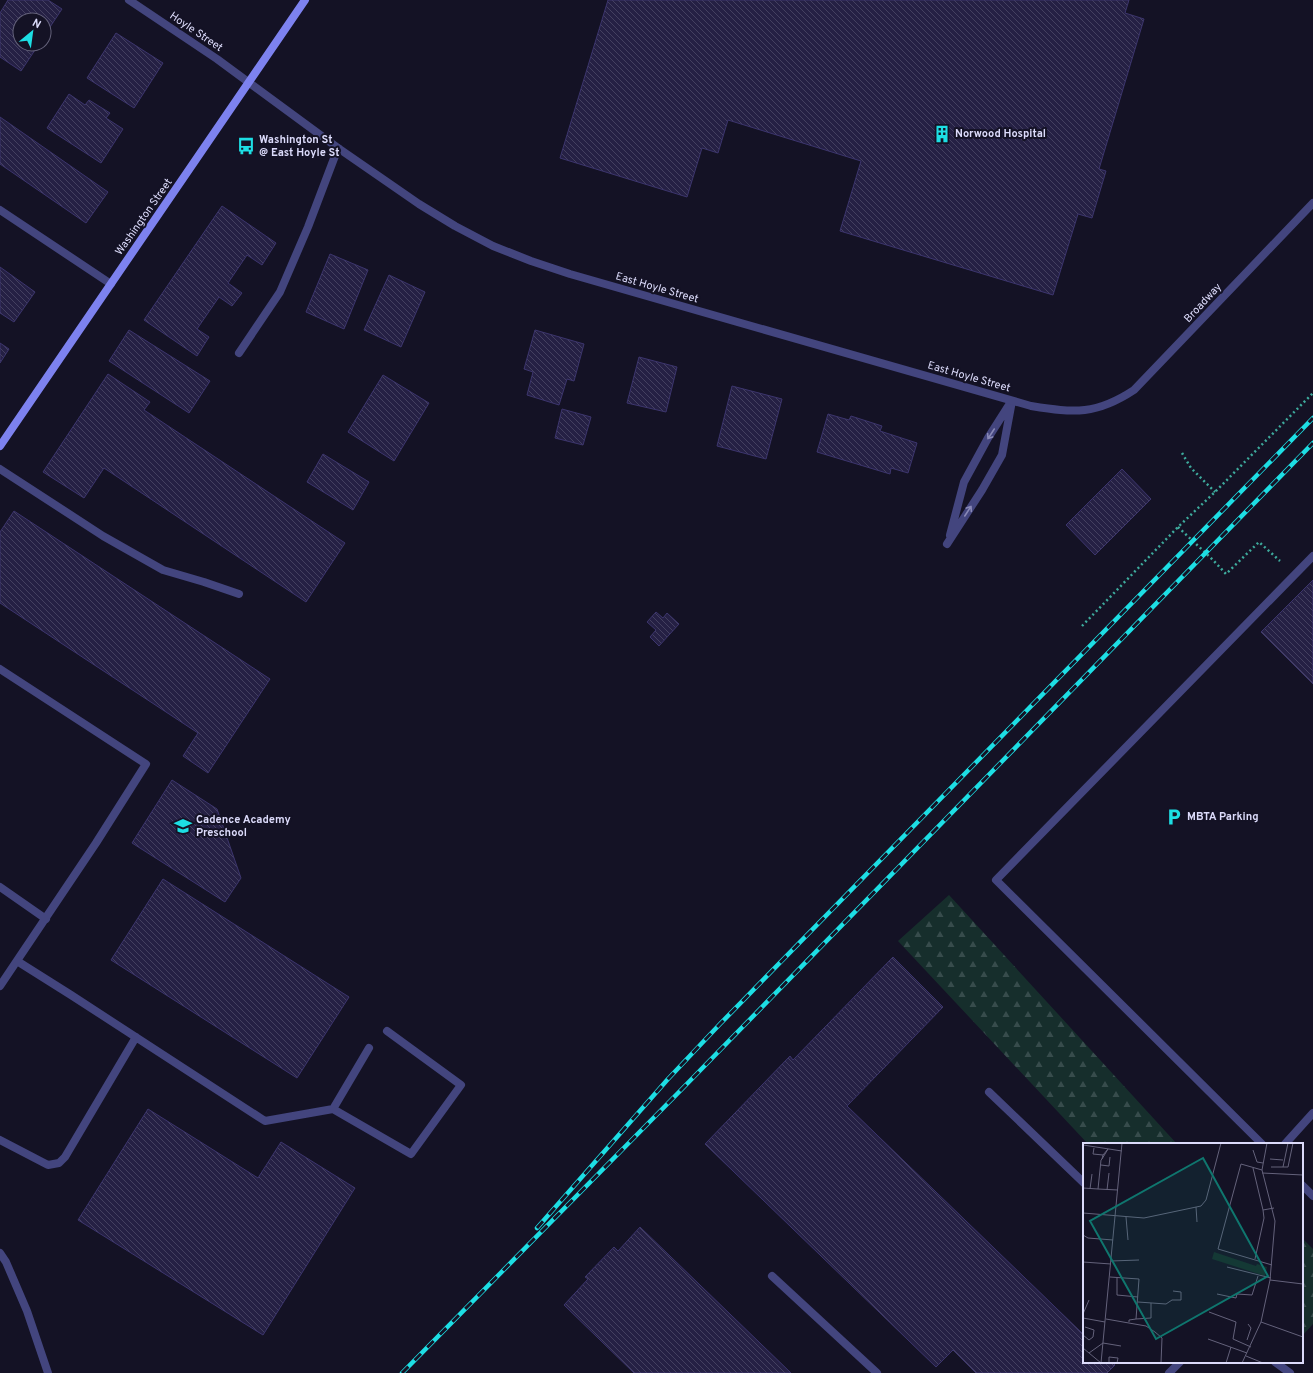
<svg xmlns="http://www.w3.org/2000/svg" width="1313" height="1373" viewBox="0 0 1313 1373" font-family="Overpass,sans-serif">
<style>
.forest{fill:url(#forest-firs)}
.building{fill:url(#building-back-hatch);stroke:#3c356d}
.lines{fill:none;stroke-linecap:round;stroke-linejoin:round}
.path{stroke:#3eab9d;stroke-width:2.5;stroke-dasharray:2 3;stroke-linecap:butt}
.service{stroke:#43457e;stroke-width:8}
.tertiary{stroke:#43457e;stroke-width:8}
.secondary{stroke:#7d82ef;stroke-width:8}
.rail-casing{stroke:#1ddee4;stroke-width:4.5}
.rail{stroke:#141225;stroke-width:3;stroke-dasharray:9;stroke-linecap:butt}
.oneway{stroke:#8888b6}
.labels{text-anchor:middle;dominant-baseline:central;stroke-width:4;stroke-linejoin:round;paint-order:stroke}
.street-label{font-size:11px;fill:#dcdbfb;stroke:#141225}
.poi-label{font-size:11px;font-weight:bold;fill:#dcdbfb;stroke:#141225;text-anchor:start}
.inset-road{fill:none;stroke:#64627b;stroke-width:1}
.view{fill:#0f766e;fill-opacity:0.15;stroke:#0f766e;stroke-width:2}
.inset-edge{fill:none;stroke:#dcdbfb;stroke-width:2}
</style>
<defs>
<pattern id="forest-firs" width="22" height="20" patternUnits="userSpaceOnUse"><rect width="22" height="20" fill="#162e2c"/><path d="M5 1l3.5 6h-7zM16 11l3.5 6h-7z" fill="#374c4c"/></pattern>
<pattern id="building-back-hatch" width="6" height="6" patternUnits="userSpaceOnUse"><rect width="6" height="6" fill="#252044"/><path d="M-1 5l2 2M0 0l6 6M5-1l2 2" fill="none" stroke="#444060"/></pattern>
</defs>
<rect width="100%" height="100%" fill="#141225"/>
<path class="forest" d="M 949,895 L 1177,1144 L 1088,1144 L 898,941 Z
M 1302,1238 L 1313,1249 L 1313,1324 L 1302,1336 Z"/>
<path class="building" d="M 8,0 L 48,0 L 62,9 L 44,36 L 44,20 L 20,20 L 20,44 L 39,44 L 21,71 L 0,57 L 0,13 Z
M 608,0 L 1129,0 L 1125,13 L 1144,19 L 1099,169 L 1106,171 L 1092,218 L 1078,214 L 1053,295 L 840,231 L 861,161 L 728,120 L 718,153 L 702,148 L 687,197 L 560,158 Z
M 116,33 L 163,63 L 134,108 L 87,78 Z
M 69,94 L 85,105 L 89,100 L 110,113 L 106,118 L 123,129 L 101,163 L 47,128 Z
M 0,117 L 108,192 L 86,223 L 0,164 Z
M 222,206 L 276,243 L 262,265 L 247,255 L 228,283 L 242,293 L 232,306 L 219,297 L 197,329 L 209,337 L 197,356 L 144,320 Z
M 330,254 L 368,270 L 344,329 L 306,312 Z
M 0,267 L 35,292 L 14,322 L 0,313 Z
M 389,275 L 425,292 L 401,347 L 364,330 Z
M 129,330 L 210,381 L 189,413 L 109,361 Z
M 535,330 L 584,344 L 574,381 L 567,379 L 559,405 L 527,395 L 533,372 L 524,369 Z
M 0,343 L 9,349 L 0,363 Z
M 639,357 L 677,367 L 666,412 L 627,403 Z
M 108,374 L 150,402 L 144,410 L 345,543 L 306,602 L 104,468 L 84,498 L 43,472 Z
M 383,375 L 429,403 L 394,461 L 348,432 Z
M 732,386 L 782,399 L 766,459 L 717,446 Z
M 562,409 L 591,417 L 583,445 L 555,438 Z
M 828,414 L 849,420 L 851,416 L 882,426 L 880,431 L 917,443 L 908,473 L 891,468 L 890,474 L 817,452 Z
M 323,454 L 369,482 L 353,510 L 307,482 Z
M 1122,469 L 1151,499 L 1095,555 L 1066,525 Z
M 14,511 L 270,679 L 208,773 L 183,756 L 198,733 L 0,603 L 0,532 Z
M 1313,580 L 1313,684 L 1261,632 Z
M 656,612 L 663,618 L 667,613 L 679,624 L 659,646 L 650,637 L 656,630 L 647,622 Z
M 172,780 L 217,809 L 241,878 L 225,902 L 132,843 Z
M 163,879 L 349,997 L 297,1078 L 111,960 Z
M 893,957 L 943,1007 L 847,1106 L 1084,1335 L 1084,1362 L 1112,1362 L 1115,1365 L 1107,1373 L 976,1373 L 953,1350 L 936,1367 L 705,1144 L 790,1056 L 793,1060 Z
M 148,1109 L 258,1178 L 281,1142 L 355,1188 L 263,1335 L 78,1220 Z
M 640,1227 L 791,1373 L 634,1373 L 564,1305 L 588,1279 L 585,1277 L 614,1247 L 618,1251 Z"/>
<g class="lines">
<path class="path" d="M 1182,453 L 1191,468 L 1215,492
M 1178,527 L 1213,560 L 1226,574 L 1259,542 L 1280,561
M 1082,626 L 1178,527 L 1215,492 L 1313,393"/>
<path class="service" d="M 0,210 L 111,284
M 239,353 L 280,292 L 308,227 L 338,148
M 0,469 L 103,536 L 163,570 L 204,582 L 239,594
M 950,535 L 964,482 L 988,438 L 1009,405
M 947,544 L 982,490 L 1002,455 L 1012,401
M 0,669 L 146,764 L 96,843 L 0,986
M 0,887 L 46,919
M 17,961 L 71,995 L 265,1121 L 333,1109 L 411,1154 L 461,1085 L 387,1031
M 989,1092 L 1084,1183
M 333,1109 L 369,1048
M 0,1140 L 48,1165 L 59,1163 L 65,1157 L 136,1037
M 1262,1144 L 996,880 L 1313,556
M 1285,1144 L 1313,1113
M 1302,1185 L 1313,1196
M 0,1253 L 6,1262 L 27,1311 L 48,1373
M 772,1276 L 877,1373
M 1275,1362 L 1290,1373
M 1169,1373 L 1180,1362"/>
<path class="tertiary" d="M 129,0 L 217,59 L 338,148 L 419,204 L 455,226 L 493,246 L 531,261 L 570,274 L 1031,406 C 1075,413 1096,415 1134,390 L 1313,203"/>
<path class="secondary" d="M 0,446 L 305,0"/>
<g class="rail-casing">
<path id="rail" d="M 537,1228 L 668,1079 L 720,1024 L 1313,418
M 402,1373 L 680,1091 L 1313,443"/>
</g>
<use href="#rail" class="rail"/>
</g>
<defs><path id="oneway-shaft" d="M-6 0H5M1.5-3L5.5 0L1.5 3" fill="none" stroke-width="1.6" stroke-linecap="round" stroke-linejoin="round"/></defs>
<g class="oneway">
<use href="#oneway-shaft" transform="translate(991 434) rotate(123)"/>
<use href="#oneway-shaft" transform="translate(968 511) rotate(-57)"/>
</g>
<defs>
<g id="building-bare" transform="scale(1.38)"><path d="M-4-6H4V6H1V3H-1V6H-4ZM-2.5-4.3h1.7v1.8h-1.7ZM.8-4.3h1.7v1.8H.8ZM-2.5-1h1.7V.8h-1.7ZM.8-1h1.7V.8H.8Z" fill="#1ddee4" stroke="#141225" stroke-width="2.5" paint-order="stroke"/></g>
<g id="bus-bare" transform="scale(1.38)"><path d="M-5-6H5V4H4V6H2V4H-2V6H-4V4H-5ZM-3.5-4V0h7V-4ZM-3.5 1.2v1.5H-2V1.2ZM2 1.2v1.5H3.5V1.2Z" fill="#1ddee4" stroke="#141225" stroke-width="2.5" paint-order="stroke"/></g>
<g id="parking-bare" transform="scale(1.38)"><path d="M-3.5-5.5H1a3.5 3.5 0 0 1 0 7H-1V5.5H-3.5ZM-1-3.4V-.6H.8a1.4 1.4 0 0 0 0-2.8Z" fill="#1ddee4" stroke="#141225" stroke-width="2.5" paint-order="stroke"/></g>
<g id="school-bare" transform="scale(1.38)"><path d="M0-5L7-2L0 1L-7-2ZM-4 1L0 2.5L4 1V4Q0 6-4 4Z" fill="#1ddee4" stroke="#141225" stroke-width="2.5" paint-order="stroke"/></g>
</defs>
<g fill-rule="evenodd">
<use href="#building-bare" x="942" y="134"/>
<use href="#bus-bare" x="246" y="146"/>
<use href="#parking-bare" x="1174" y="817"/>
<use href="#school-bare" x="183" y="826"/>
</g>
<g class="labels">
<g class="street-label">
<text transform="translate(196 32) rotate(34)">Hoyle Street</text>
<text transform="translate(144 217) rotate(-55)">Washington Street</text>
<text transform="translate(657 288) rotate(16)">East Hoyle Street</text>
<text transform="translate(1203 303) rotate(-47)">Broadway</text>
<text transform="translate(969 377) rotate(16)">East Hoyle Street</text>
</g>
<g class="poi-label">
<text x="955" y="134">Norwood Hospital</text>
<text x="259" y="140">Washington St<tspan x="259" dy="13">@ East Hoyle St</tspan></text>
<text x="1187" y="817">MBTA Parking</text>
<text x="196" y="820">Cadence Academy<tspan x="196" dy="13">Preschool</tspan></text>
</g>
</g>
<g transform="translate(1083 1143)">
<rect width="220" height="220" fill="#141225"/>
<path d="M 131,109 L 173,123 L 174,121 L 184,124 L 182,133 L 129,116 Z" fill="#162e2c"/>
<path class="inset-road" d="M 0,2 L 39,8M 11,5 L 10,11 L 20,12M 170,7 L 174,19 L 180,20M 187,16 L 200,17M 18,22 L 26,23 L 27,14M 188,24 L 205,24 L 210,0M 200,24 L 205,0M 170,25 L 180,67M 179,27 L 158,21 L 135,106 L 189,122M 179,30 L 220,32M 0,45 L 15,46 L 18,17 L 19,16 L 20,12 L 25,6 L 19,16M 7,46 L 9,31M 15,46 L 35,47M 24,47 L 26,30M 113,64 L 114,79M 0,70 L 61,75 L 118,63 L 123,57 L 138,0M 43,74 L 45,97M 0,92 L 5,95 L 30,97M 172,116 L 181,75 L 180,67 L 191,65M 28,118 L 56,117M 0,119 L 28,121M 144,124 L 188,135M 27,134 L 56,136 L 53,176 L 46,177 L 46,179M 34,135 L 34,152 L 55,154M 187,137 L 220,141M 134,151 L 153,155 L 154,151 L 169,152 L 175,133M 55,159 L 83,161 L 89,157 L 98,157 L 98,149 L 90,148M 126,169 L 153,179 L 150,196 L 168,204M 0,171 L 6,157M 0,175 L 22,179M 23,176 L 63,183 L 72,189 L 79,195 L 78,220M 53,176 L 68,175 L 68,160M 178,179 L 220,194M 0,192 L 6,197 L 10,194 L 11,187 L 2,184M 125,196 L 164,210M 164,197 L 168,185 L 165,181M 0,205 L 18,220M 6,210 L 20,200 L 38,203M 163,213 L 180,220M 18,220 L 39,0M 26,220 L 26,214 L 35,215 L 34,220M 143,220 L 148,204M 159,220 L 178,179 L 187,137 L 192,78 L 179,27 L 184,0"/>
<path class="view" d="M 120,15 L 185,133 L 73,196 L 7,78 Z"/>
<rect width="220" height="220" class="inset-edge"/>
</g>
<g transform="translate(32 32) rotate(29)"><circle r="19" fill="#141225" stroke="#64627b"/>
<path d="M0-3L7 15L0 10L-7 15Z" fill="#1ddee4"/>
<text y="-6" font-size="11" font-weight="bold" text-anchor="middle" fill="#dcdbfb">N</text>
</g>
</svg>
